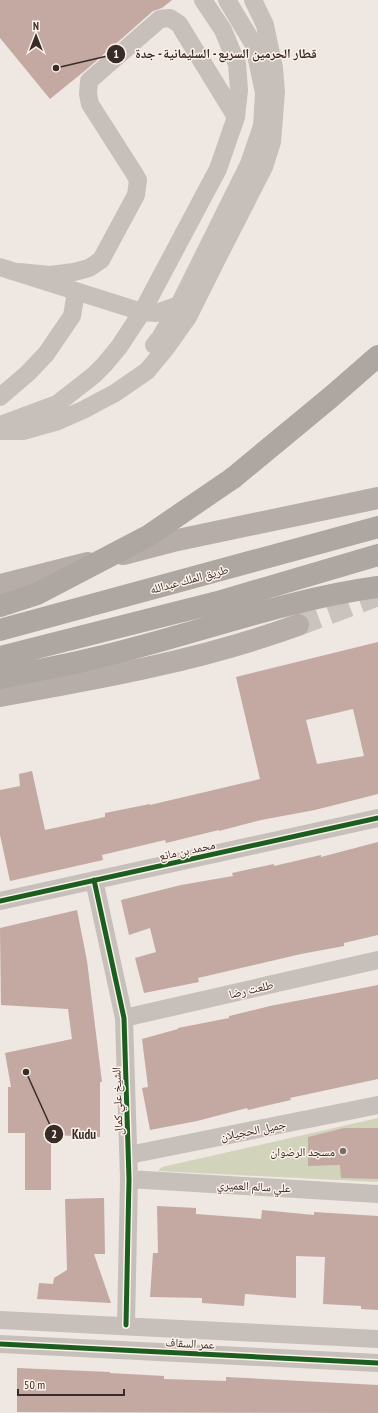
<svg xmlns="http://www.w3.org/2000/svg" width="378" height="1413" viewBox="0 0 378 1413" font-family="'PT Sans Narrow','Noto Naskh Arabic',sans-serif">
<style>
.green{fill:#d1d4bb}
.building{fill:#c3a9a2;fill-rule:evenodd}
.lines{fill:none;stroke-linecap:round;stroke-linejoin:round}
.major-tunnel{stroke:#cac2bd;stroke-width:22;stroke-dasharray:22 11;stroke-linecap:butt}
.minor{stroke:#c7bfba;stroke-width:18}
.major{stroke:#b6ada9;stroke-width:22}
.highway{stroke:#ada6a1;stroke-width:22}
.highway-bridge{stroke:#ada6a1;stroke-width:22}
.cycleway-casing{stroke:#fbf1e9;stroke-width:8}
.cycleway{stroke:#1b5e20;stroke-width:5}
.poi-dot{fill:#786d69;stroke:#fbf1e9;stroke-width:1.5}
.labels{text-anchor:middle;dominant-baseline:central;stroke-width:3;stroke-linejoin:round;paint-order:stroke}
.street-label{font-size:12px;fill:#392c28;stroke:#fbf1e9}
.poi-label{font-size:12px;fill:#392c28;stroke:#fbf1e9;text-anchor:end}
.leader{fill:none;stroke:#392c28;stroke-width:1.5}
.callout-dot{fill:#392c28;stroke:#fbf1e9;stroke-width:1.5}
.mark-label{font-size:12px;text-anchor:middle;font-weight:bold;fill:#fff}
.callout-label{font-size:13px;text-anchor:middle;font-weight:bold;fill:#392c28;stroke:#fbf1e9;stroke-width:3;stroke-linejoin:round;paint-order:stroke}
</style>
<rect width="100%" height="100%" fill="#eee7e2"/>
<path class="green" d="M 378,1118 L 378,1182 L 158,1171 L 162,1167 Z"/>
<path class="building" d="M 0,0 L 172,0 L 162,8 L 153,11 L 87,69 L 50,99 L 0,38 Z
M 378,642 L 378,794 L 315,810 L 261,820 L 219,831 L 219,830 L 166,843 L 165,840 L 102,855 L 103,860 L 10,881 L 0,835 L 0,790 L 20,786 L 19,774 L 32,771 L 45,830 L 105,817 L 105,813 L 150,804 L 150,805 L 260,779 L 236,677 ZM 353,709 L 364,756 L 317,764 L 306,720 Z
M 378,842 L 378,935 L 344,943 L 344,946 L 301,954 L 198,978 L 199,982 L 144,993 L 135,958 L 156,952 L 150,928 L 129,935 L 121,900 L 181,885 L 233,876 L 232,873 L 274,864 L 274,866 L 321,855 L 321,857 Z
M 77,910 L 87,961 L 102,1082 L 100,1082 L 100,1137 L 51,1135 L 51,1190 L 25,1190 L 25,1133 L 8,1133 L 8,1087 L 11,1087 L 5,1053 L 72,1039 L 68,1009 L 1,1005 L 0,928 Z
M 378,985 L 378,1079 L 290,1098 L 291,1100 L 248,1110 L 247,1108 L 197,1121 L 150,1130 L 142,1088 L 148,1087 L 142,1039 L 178,1029 L 178,1028 L 229,1018 L 229,1016 L 270,1006 Z
M 344,1128 L 378,1128 L 378,1179 L 341,1178 L 340,1165 L 308,1166 L 308,1137 Z
M 104,1198 L 105,1254 L 94,1254 L 111,1303 L 37,1299 L 39,1283 L 53,1284 L 54,1278 L 67,1270 L 65,1199 Z
M 157,1206 L 196,1208 L 196,1214 L 261,1219 L 262,1210 L 314,1215 L 314,1212 L 378,1216 L 378,1310 L 361,1309 L 361,1306 L 323,1304 L 325,1257 L 296,1256 L 296,1298 L 245,1294 L 244,1306 L 202,1303 L 202,1298 L 150,1297 L 153,1253 L 158,1253 Z
M 17,1368 L 110,1372 L 110,1373 L 164,1376 L 164,1379 L 226,1381 L 226,1377 L 378,1385 L 378,1413 L 17,1412 Z"/>
<g class="lines">
<path class="major-tunnel" d="M 298,625 L 378,595"/>
<path class="minor" d="M 0,267 L 142,312 L 156,313 L 179,305
M 19,272 L 50,275 L 74,272 L 89,268 L 101,260 L 136,195 L 138,180 L 134,173 L 90,104 L 88,94 L 89,81 L 160,19 L 170,18 L 179,24 L 236,117
M 154,345 L 160,338 L 179,305 L 249,164 L 262,126 L 264,93 L 254,45 L 227,0
M 0,397 L 28,373 L 46,354 L 72,316 L 76,292
M 0,425 L 57,404 L 94,375 L 104,365 L 119,347 L 142,312 L 218,169 L 236,117 L 239,90 L 237,64 L 223,30 L 203,0
M 0,431 L 23,431 L 58,421 L 83,410 L 115,393 L 147,371 L 166,348 L 188,317 L 216,261 L 264,167 L 272,142 L 276,92 L 274,68 L 265,25 L 253,0
M 94,880 L 124,1018 L 129,1179 L 126,1325
M 0,901 L 378,818
M 124,1018 L 378,960
M 129,1155 L 378,1105
M 129,1179 L 378,1194
M 0,1320 L 378,1339
M 0,1344 L 378,1363"/>
<path class="major" d="M 123,554 L 173,541 L 378,498
M 0,585 L 88,563
M 0,696 C 101,678 202,660 298,625"/>
<path class="highway" d="M 233,478 L 331,397 L 378,356
M 0,630 L 378,527
M 0,657 L 218,602 L 378,555
M 0,678 C 32,671 64,666 95,658 C 190,636 282,600 378,587"/>
<path class="highway-bridge" d="M 0,606 L 37,594 L 148,536 L 233,478"/>
<g class="cycleway-casing">
<path id="cycleway" d="M 94,880 L 124,1018 L 129,1179 L 126,1325
M 0,901 L 378,818
M 0,1344 L 378,1363"/>
</g>
<use href="#cycleway" class="cycleway"/>
</g>
<circle class="poi-dot" cx="343" cy="1151" r="4"/>
<g class="labels">
<g class="street-label">
<text transform="translate(189 579) rotate(-15)">طريق الملك عبدالله</text>
<text transform="translate(187 850) rotate(-12)">محمد بن مانع</text>
<text transform="translate(251 989) rotate(-13)">طلعت رضا</text>
<text transform="translate(117 1101) rotate(-92)">الشيخ علي كمال</text>
<text transform="translate(253 1130) rotate(-11)">جميل الحجيلان</text>
<text transform="translate(254 1186) rotate(3)">علي سالم العميري</text>
<text transform="translate(190 1343) rotate(3)">عمر السقاف</text>
</g>
<g class="poi-label">
<text x="335" y="1151">مسجد الرضوان</text>
</g>
</g>
<path class="leader" d="M56 68L116 54M26 1072L54 1134"/>
<g class="callout-dot">
<circle cx="56" cy="68" r="4"/>
<circle cx="26" cy="1072" r="4"/>
<circle cx="116" cy="54" r="10"/>
<circle cx="54" cy="1134" r="10"/>
</g>
<g class="mark-label">
<text x="116" y="58">1</text>
<text x="54" y="1138">2</text>
</g>
<g class="callout-label">
<text x="226" y="58">قطار الحرمين السريع - السليمانية - جدة</text>
<text x="84" y="1139">Kudu</text>
</g>
<g transform="translate(36 36)" stroke="#fbf1e9" stroke-width="3" paint-order="stroke">
<path d="M0-3L7 15L0 10L-7 15Z" fill="#392c28"/>
<text y="-6" font-size="11" font-weight="bold" text-anchor="middle" fill="#392c28">N</text>
</g>
<path d="M18 1389v6h106v-6" fill="none" stroke="#392c28" stroke-width="2"/>
<text x="24" y="1389" font-size="12" fill="#392c28" stroke="#fbf1e9" stroke-width="3" paint-order="stroke">50 m</text>
</svg>
